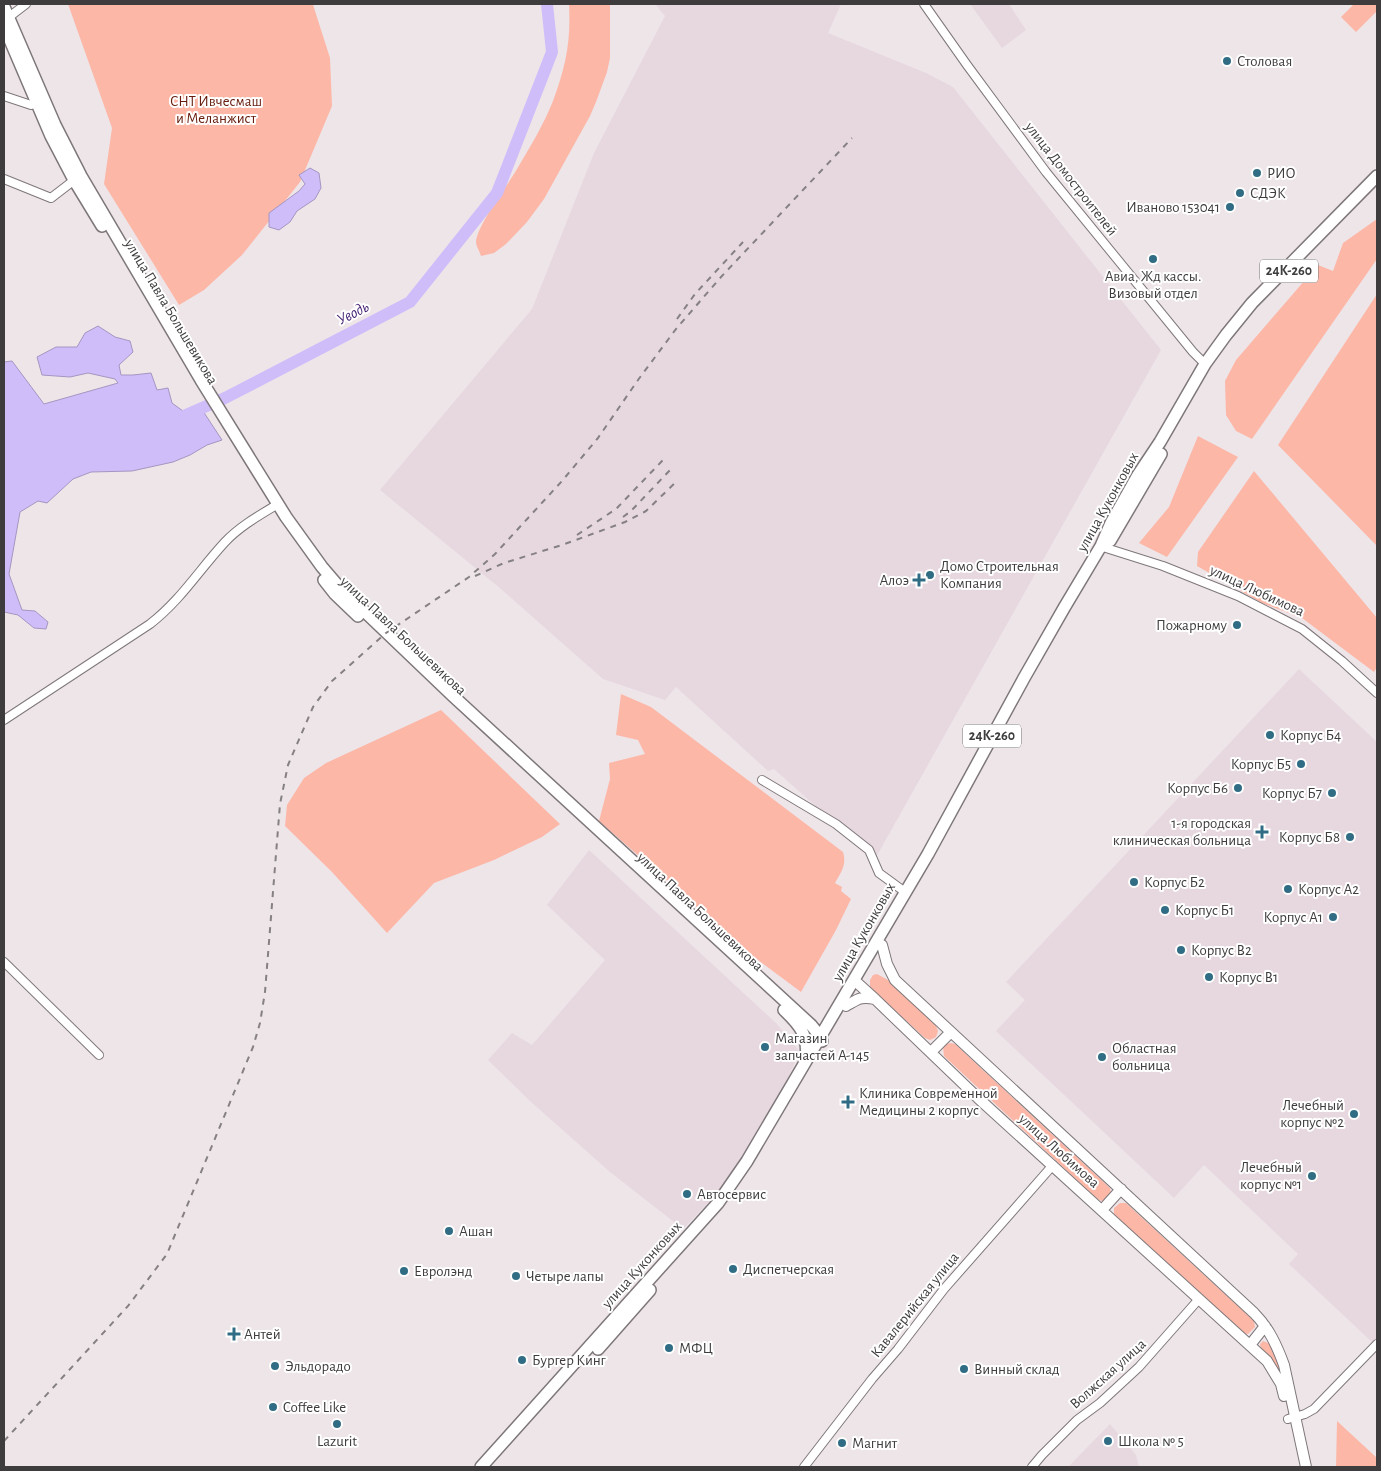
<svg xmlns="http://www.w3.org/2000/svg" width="1381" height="1471" viewBox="0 0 1381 1471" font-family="'Alegreya Sans',sans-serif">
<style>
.built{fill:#e7d8e0}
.green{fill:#fcb7a7}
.water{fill:#cfbdfa;stroke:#a496c1}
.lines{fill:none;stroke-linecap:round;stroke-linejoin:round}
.river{stroke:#cfbdfa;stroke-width:12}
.street-casing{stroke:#7e777a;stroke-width:10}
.secondary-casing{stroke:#7e777a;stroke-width:12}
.primary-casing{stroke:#7e777a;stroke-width:14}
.street{stroke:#fff;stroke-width:8}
.secondary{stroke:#fff;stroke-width:10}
.primary{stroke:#fff;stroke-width:11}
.rail{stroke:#858082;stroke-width:2;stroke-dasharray:6 6;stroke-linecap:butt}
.poi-dot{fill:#306c83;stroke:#fff;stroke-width:2}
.labels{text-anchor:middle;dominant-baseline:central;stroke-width:4;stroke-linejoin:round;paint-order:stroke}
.shield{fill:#fff;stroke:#797677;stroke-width:1}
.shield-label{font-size:14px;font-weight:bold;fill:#3f3c3d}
.poi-label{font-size:15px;fill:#3f3c3d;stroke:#fff;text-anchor:start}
.park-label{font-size:15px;fill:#671c0d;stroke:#fff}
.street-label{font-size:15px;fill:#3f3c3d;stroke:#fff}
.water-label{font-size:16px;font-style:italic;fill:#3f1b70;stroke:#fff}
</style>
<rect width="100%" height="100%" fill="#eee5e9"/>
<path class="built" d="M 655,4 L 841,4 L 828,33 L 926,73 L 953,87 L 1161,350 L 875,859 L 774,769 L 768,771 L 676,687 L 665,700 L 603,679 L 501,589 L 380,490 L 532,309 L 594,153 L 665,16 Z
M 970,4 L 1009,4 L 1026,30 L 1002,48 Z
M 1299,669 L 1377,742 L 1377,1338 L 1373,1343 L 1289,1264 L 1298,1254 L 1204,1165 L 1174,1198 L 996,1031 L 1025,1000 L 1006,982 Z
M 589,850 L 777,1024 L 800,1052 L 774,1107 L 723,1187 L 683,1229 L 610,1172 L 530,1101 L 488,1060 L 512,1033 L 532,1045 L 605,960 L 547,905 Z
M 1110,1424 L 1136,1455 L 1139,1467 L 1068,1467 Z"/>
<path class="green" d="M 68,4 L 313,4 L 315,11 L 330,58 L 332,106 L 300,182 L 242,255 L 204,290 L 179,305 L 104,184 L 112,128 Z
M 569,4 L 610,4 L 610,58 L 607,72 L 596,102 L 590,116 L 544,199 L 527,222 L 506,244 L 494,253 L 481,256 C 480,252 476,246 476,242 C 477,225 508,185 517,169 C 530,147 544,124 553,101 C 566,66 571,41 569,4 Z
M 1354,4 L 1377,4 L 1377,11 L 1356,32 L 1341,17 Z
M 1377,219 L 1377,259 L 1252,439 L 1236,431 L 1226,415 L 1225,381 L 1236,360 L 1318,265 L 1333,271 L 1343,243 Z
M 1377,294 L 1377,546 L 1278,445 Z
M 1198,436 L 1238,457 L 1167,557 L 1139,543 L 1169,507 Z
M 1254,471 L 1377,618 L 1377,667 L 1374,672 L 1302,618 L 1262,603 L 1197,566 L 1198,552 Z
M 621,694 L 651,707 L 843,852 C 847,865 841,872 835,883 L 842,887 L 841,891 L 851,899 L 836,930 L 801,992 L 754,957 L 599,821 L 610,779 L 609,763 L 645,754 L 638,740 L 616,735 Z
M 441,710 L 560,824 L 542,837 L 494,860 L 434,883 L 387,933 L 332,872 L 285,826 L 287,805 L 304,778 L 326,763 Z
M 877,974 L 888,980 L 936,1026 L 938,1031 L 936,1037 L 930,1040 L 925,1038 L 875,992 L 870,987 L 870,980 L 873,975 Z
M 951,1043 L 955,1044 L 1110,1188 L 1111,1193 L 1107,1200 L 1102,1201 L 1097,1199 L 944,1056 L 943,1047 L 946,1044 Z
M 1120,1203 L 1126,1203 L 1254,1321 L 1255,1327 L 1248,1334 L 1243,1333 L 1114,1216 L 1114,1208 Z
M 1263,1341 L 1271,1344 L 1277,1359 L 1282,1376 L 1261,1350 L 1260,1344 Z
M 1337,1421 L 1377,1458 L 1377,1467 L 1336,1467 Z"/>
<path class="water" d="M 310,168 L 319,173 L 321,188 L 315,199 L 297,211 L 290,222 L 279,230 L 269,227 L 269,213 L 299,191 L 305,184 L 299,175 Z
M 98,326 L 115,337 L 130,341 L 133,352 L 119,365 L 121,375 L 133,375 L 151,373 L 157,390 L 168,388 L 172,403 L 183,411 L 199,405 L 222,440 L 207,445 L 190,455 L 173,462 L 132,471 L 91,472 L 73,479 L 47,503 L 38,501 L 20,512 L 9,574 L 22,610 L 35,611 L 48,622 L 46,629 L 34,628 L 18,615 L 4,612 L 4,362 L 12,361 L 44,404 L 118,383 L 115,379 L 88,373 L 70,377 L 42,375 L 37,357 L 56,347 L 77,347 L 85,333 Z"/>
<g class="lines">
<path class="river" d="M 186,415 L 225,398 L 410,302 L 497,193 L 552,52 L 547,4"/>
<g class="street-casing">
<path id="street" d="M 924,4 L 967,65 L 1046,172 L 1193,352 L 1205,364
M 9,17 L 26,4
M 4,96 L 31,105 L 36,103
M 4,179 L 51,198 L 77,178
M 1106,548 L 1163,566 L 1238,596 L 1302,629 L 1342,661 L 1377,693
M 4,720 L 150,624 C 181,600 199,570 225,542 C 240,526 260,515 278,504
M 762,780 L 836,824 L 869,850 L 879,873 L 905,892
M 4,962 L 99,1055
M 1288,1419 L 1305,1414 L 1314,1409 L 1377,1344
M 804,1467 L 872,1379 L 898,1349 L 944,1289 L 1053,1165
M 1032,1467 L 1042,1455 L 1077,1420 L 1100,1403 L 1139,1367 L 1199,1299"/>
</g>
<g class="secondary-casing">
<path id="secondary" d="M 882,945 L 887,964 L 895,980 L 1254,1313 C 1269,1328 1277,1346 1284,1365 L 1306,1467
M 854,980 L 875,999 L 978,1098 L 1267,1361 L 1281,1384 L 1284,1396
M 846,1006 C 858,999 861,996 875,999
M 931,1052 L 951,1032
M 1102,1210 L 1121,1189
M 1250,1345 L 1265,1326"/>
</g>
<g class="primary-casing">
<path id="primary" d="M 4,7 L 55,125 L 81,176 L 201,380 L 286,517 L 322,567 L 340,588 L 453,696 L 811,1025 L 820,1036 L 822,1041
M 4,26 L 51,136 L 74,180 L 102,226
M 1110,541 L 1161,454
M 324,580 L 335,594 L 358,616
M 784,1010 C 800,1025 809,1036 806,1059
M 598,1349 L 650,1290
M 481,1467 L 718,1203 L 747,1161 L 928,854 L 1024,678 L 1064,608 L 1101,546 L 1111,523 L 1138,475 L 1160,442 L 1205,364 L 1226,335 L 1252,303 L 1377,176"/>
</g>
<use href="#street" class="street"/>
<use href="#secondary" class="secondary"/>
<use href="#primary" class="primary"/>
<path class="rail" d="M 677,319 L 695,294 L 743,242
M 623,517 L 631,511 L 672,468
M 577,535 L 616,509 L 663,460
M 475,576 L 504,563 L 562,545 L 625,522 L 646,511 L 677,481
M 4,1441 L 128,1306 L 167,1254 L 253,1047 L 260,1023 L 265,992 L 280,804 L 288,765 L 313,707 L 332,681 L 386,633 L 469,577 L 495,554 L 562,481 L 598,438 L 638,380 L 676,329 L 721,277 L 852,138"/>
</g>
<g class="poi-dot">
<circle cx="1227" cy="61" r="5"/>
<circle cx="1257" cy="173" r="5"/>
<circle cx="1240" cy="193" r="5"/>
<circle cx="1230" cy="207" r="5"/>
<circle cx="1153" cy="259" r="5"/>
<circle cx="930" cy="575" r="5"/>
<path d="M916.5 572.5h5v5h5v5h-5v5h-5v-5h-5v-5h5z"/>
<circle cx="1237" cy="625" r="5"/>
<circle cx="1270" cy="735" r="5"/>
<circle cx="1301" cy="764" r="5"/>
<circle cx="1238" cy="788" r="5"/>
<circle cx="1332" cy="793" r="5"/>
<path d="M1259.5 824.5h5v5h5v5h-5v5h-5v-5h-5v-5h5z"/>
<circle cx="1350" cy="837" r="5"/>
<circle cx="1134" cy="882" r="5"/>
<circle cx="1288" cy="889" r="5"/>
<circle cx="1165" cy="910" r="5"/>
<circle cx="1333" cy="917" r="5"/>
<circle cx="1181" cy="950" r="5"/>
<circle cx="1209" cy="977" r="5"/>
<circle cx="765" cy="1047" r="5"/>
<circle cx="1102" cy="1057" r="5"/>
<path d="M845.5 1094.5h5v5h5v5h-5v5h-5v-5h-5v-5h5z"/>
<circle cx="1354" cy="1114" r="5"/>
<circle cx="1312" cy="1176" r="5"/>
<circle cx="687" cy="1194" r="5"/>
<circle cx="449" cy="1231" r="5"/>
<circle cx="733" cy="1269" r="5"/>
<circle cx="404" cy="1271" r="5"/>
<circle cx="516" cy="1276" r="5"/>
<path d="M231.5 1326.5h5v5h5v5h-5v5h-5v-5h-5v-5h5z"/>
<circle cx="669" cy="1348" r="5"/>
<circle cx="522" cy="1360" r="5"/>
<circle cx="275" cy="1366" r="5"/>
<circle cx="964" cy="1369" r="5"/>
<circle cx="273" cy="1407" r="5"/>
<circle cx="337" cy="1424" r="5"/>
<circle cx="1108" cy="1441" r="5"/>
<circle cx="842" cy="1443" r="5"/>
</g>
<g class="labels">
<g class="shield">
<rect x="1260" y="259.5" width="58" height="23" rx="4"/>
<rect x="963" y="724.5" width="58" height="23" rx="4"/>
</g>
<g class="shield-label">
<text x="1289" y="271">24К-260</text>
<text x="992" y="736">24К-260</text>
</g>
<g class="poi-label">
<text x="1237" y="61">Столовая</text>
<text x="1267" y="173">РИО</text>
<text x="1250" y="193">СДЭК</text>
<text x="1220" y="207" text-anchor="end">Иваново 153041</text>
<text x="1153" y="276" text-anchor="middle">Авиа, Жд кассы.<tspan x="1153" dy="17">Визовый отдел</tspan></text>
<text x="940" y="566">Домо Строительная<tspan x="940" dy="17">Компания</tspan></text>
<text x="909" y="580" text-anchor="end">Алоэ</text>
<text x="1227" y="625" text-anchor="end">Пожарному</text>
<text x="1280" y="735">Корпус Б4</text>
<text x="1291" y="764" text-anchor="end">Корпус Б5</text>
<text x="1228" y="788" text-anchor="end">Корпус Б6</text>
<text x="1322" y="793" text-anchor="end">Корпус Б7</text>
<text x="1251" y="823" text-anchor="end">1-я городская<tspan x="1251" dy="17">клиническая больница</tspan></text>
<text x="1340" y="837" text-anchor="end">Корпус Б8</text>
<text x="1144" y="882">Корпус Б2</text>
<text x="1298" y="889">Корпус А2</text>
<text x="1175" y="910">Корпус Б1</text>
<text x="1323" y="917" text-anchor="end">Корпус А1</text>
<text x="1191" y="950">Корпус В2</text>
<text x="1219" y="977">Корпус В1</text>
<text x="775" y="1038">Магазин<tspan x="775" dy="17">запчастей А-145</tspan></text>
<text x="1112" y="1048">Областная<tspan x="1112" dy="17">больница</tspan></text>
<text x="859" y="1093">Клиника Современной<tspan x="859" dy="17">Медицины 2 корпус</tspan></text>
<text x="1344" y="1105" text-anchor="end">Лечебный<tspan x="1344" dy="17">корпус №2</tspan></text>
<text x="1302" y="1167" text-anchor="end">Лечебный<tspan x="1302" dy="17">корпус №1</tspan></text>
<text x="697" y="1194">Автосервис</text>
<text x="459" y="1231">Ашан</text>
<text x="743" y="1269">Диспетчерская</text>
<text x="414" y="1271">Евролэнд</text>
<text x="526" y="1276">Четыре лапы</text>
<text x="244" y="1334">Антей</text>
<text x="679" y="1348">МФЦ</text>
<text x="532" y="1360">Бургер Кинг</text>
<text x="285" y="1366">Эльдорадо</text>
<text x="974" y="1369">Винный склад</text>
<text x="283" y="1407">Coffee Like</text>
<text x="337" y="1441" text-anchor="middle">Lazurit</text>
<text x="1118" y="1441">Школа № 5</text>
<text x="852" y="1443">Магнит</text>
</g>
<g class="park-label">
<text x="216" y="101">СНТ Ивчесмаш<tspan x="216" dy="17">и Меланжист</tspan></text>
</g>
<g class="street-label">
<text transform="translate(1071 179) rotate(52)">улица Домостроителей</text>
<text transform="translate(171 312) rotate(59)">улица Павла Большевикова</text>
<text transform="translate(1108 502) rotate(-61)">улица Куконковых</text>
<text transform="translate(1257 591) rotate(25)">улица Любимова</text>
<text transform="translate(403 636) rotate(43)">улица Павла Большевикова</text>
<text transform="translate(700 912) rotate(43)">улица Павла Большевикова</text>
<text transform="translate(864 932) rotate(-60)">улица Куконковых</text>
<text transform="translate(1059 1151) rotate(42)">улица Любимова</text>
<text transform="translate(642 1265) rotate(-48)">улица Куконковых</text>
<text transform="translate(915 1305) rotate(-51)">Кавалерийская улица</text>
<text transform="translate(1108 1374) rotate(-42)">Волжская улица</text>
</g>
<g class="water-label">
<text transform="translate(353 313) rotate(-27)">Уводь</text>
</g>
</g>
<rect width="1381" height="1471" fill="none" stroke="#3f3c3d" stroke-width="10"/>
</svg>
